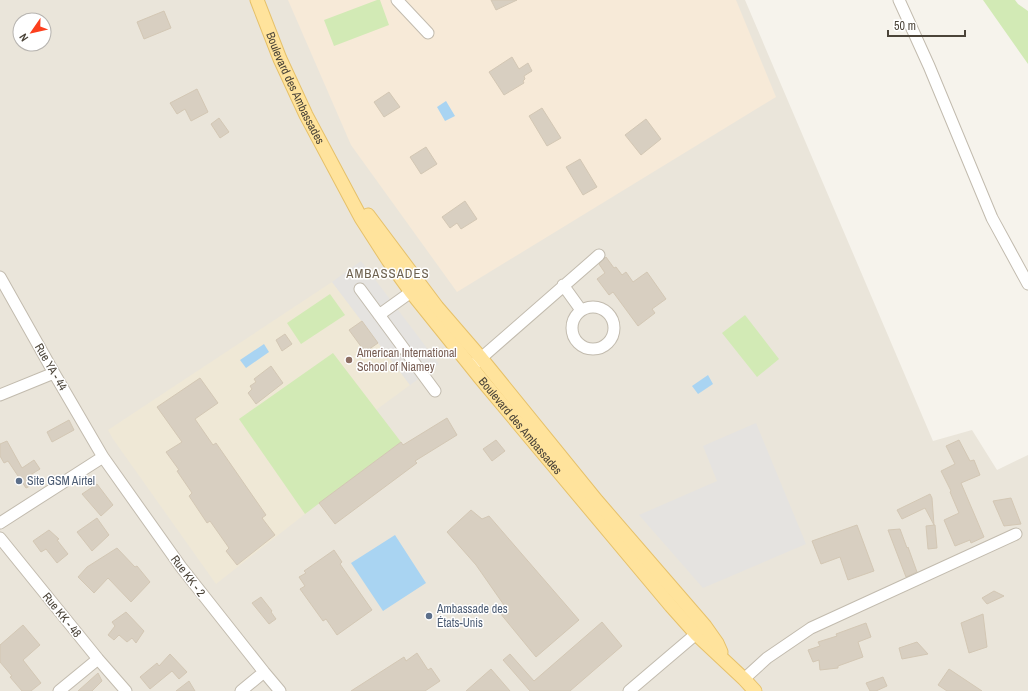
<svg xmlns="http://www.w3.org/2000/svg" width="1028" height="691" viewBox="0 0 1028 691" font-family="'Archivo Narrow',sans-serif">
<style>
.residential{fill:#eae5da;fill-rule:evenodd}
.commercial{fill:#f7ead8}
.education{fill:#efe8d6}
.green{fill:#d2eab5}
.parking{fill:#e5e3e0}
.water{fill:#a9d4f2}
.building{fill:#d8cfc1;stroke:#d3c7b4}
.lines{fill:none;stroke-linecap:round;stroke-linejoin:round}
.minor-casing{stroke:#c2bbae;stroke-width:13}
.major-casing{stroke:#e6c16a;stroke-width:15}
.minor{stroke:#fff;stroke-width:11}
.major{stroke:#ffe39c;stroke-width:13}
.education-dot{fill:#8d6e63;stroke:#fff;stroke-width:1.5}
.service-dot{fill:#5c6f8a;stroke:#fff;stroke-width:1.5}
.labels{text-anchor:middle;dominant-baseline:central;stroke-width:3;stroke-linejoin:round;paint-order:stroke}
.street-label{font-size:12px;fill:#4b4439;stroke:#fff}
.education-label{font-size:12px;fill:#785e54;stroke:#fff;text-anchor:start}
.service-label{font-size:12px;fill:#4e5e75;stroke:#fff;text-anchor:start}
.neighbourhood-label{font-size:13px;letter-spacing:1px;fill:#6e6250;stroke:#fff}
</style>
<rect width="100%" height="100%" fill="#f6f3ec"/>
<path class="residential" d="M 0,0 L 745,0 L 933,441 L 972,430 L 997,470 L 1028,455 L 1028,691 L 0,691 ZM 20,20 L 44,20 L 44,44 L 20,44 Z"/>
<path class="commercial" d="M 288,0 L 736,0 L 776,97 L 457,292 L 351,145 Z"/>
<path class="education" d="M 332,282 L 410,385 L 376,410 L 401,442 L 319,503 L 216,584 L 113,439 L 108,430 Z"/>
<path class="green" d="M 377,0 L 380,0 L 389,25 L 334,46 L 324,20 Z
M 983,0 L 1015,0 L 1018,4 L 1028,11 L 1028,64 Z
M 330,294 L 345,315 L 301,344 L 287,323 Z
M 745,315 L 779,359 L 757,377 L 722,333 Z
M 333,353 L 401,442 L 305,514 L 239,419 Z"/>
<path class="parking" d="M 361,261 L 439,364 L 410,385 L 332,282 Z
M 756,423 L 806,544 L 703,588 L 639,515 L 717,481 L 703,446 Z"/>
<path class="water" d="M 446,101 L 455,116 L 445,121 L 437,107 Z
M 264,344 L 269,352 L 246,368 L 240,360 Z
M 708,375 L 713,384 L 698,394 L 692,386 Z
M 395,535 L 426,583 L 383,611 L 351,563 Z"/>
<path class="building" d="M 491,0 L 517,0 L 496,10 Z
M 164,11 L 171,28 L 144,39 L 137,22 Z
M 512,57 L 519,69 L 528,63 L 532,71 L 524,76 L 525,79 L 523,81 L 524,83 L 504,95 L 489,72 Z
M 197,89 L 208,112 L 191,121 L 185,109 L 177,114 L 170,103 Z
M 389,92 L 400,107 L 384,117 L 374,102 Z
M 542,108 L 561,138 L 547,146 L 529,116 Z
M 219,118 L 229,132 L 220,138 L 211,124 Z
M 646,119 L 661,139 L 641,155 L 625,135 Z
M 426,147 L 437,164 L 421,174 L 410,157 Z
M 580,159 L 597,187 L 583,195 L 566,167 Z
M 465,201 L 477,219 L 461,229 L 457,223 L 450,228 L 442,217 Z
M 606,257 L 614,268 L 616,267 L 622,275 L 626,272 L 633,282 L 647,272 L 666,299 L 652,309 L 655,313 L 638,326 L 613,292 L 609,295 L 597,279 L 605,273 L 599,264 Z
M 362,321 L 378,343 L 365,352 L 349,330 Z
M 285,334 L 292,344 L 282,351 L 276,340 Z
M 271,366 L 283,383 L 256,404 L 248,393 L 252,389 L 250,386 L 256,382 L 254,379 Z
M 200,378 L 218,403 L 195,419 L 213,445 L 216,443 L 266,515 L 262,518 L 275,535 L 237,565 L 226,551 L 229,548 L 210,521 L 207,523 L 189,496 L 192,493 L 177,471 L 179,470 L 166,452 L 182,442 L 157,407 Z
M 447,418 L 457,435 L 415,461 L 417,463 L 335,524 L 319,503 L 401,442 L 403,445 Z
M 69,420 L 74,430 L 52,442 L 47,432 Z
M 496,440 L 505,451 L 492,461 L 483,449 Z
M 959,440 L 970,461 L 974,460 L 980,475 L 961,483 L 984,537 L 971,543 L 970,540 L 955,546 L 944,520 L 959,513 L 950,492 L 951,491 L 941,471 L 955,464 L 946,446 Z
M 7,441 L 22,468 L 34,460 L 40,469 L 27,477 L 32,485 L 26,488 L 8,461 L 4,463 L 0,456 L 0,444 Z
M 97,484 L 113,505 L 101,516 L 82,494 Z
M 930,494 L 932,498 L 934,525 L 925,508 L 902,519 L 897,510 Z
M 1011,498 L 1021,524 L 1004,526 L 993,501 Z
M 471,510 L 482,519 L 489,516 L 579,620 L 536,657 L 500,613 L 506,608 L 476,565 L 447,532 Z
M 97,518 L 109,535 L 92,551 L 77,532 Z
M 857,525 L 874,571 L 848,580 L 840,557 L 821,564 L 812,541 Z
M 935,525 L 937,548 L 928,549 L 926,526 Z
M 900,529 L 907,548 L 908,547 L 917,572 L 906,577 L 888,530 Z
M 49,530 L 59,539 L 57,540 L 68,554 L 57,563 L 46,549 L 41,552 L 33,541 Z
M 117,548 L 135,567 L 137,566 L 150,582 L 131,602 L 108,578 L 94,593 L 78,577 L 87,567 Z
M 334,550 L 342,562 L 340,564 L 372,610 L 337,635 L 326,619 L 323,621 L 300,589 L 305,586 L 299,577 L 306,573 L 304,571 Z
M 994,591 L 1004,596 L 987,604 L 982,598 Z
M 261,597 L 272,611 L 271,612 L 276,619 L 269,624 L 252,603 Z
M 126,612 L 144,631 L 136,643 L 132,638 L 127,642 L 119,635 L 114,640 L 108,635 L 115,626 L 112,622 Z
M 983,614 L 987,647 L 969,653 L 961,623 Z
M 602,622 L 622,646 L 570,691 L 530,691 L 503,660 L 510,654 L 534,681 Z
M 866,623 L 871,637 L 858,642 L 863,657 L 838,666 L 838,668 L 820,670 L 819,660 L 813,662 L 808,650 L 820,646 L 818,642 L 837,636 L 836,634 Z
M 23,625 L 40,645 L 23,660 L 41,683 L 31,691 L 22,691 L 10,677 L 12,676 L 0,662 L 0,645 Z
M 917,642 L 928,654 L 902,659 L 899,648 Z
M 417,653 L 428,670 L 431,668 L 440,681 L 425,691 L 351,691 L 404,657 L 406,661 Z
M 170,654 L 187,672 L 179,679 L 172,671 L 150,689 L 140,677 L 157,663 L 159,666 Z
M 491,669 L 510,691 L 466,691 Z
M 949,669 L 982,691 L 947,691 L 938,685 Z
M 98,673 L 102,681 L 92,691 L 78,691 Z
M 883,677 L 887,686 L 876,691 L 870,691 L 866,683 Z
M 189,681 L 195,691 L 176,691 Z"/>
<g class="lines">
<g class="minor-casing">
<path id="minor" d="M 397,0 L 428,33
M 899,0 L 929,66 L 992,218 L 1028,284
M 0,277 L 54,373 L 103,457 L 181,567 L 264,672 L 280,691
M 563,285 L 581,310
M 360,289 L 435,391
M572 328a21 21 0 1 1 42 0a21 21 0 1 1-42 0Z
M 379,315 L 411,292
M 472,366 L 599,255
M 0,395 L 54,373
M 0,523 L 103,457
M 0,538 L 98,659 L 126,691
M 744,679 L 767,658 L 811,628 L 1016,534
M 59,691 L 98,659
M 241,691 L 264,672
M 629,691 L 696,634"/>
</g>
<g class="major-casing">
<g id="major">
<path id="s1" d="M 257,0 L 280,59 L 306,115 L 361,218 L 388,260 L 411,292 L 481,379 L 671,606 L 696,634 L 744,679 L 755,691"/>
<path d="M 368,215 L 437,307 L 481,358 L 597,501 L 705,626 L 717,643 L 721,652"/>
</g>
</g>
<use href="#minor" class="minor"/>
<use href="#major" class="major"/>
</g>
<circle class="education-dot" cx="349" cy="360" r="4"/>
<g class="service-dot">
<circle cx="19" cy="481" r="4"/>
<circle cx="429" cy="616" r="4"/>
</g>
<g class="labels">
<g class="street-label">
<text stroke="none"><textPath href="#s1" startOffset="96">Boulevard des Ambassades</textPath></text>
<text transform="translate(51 367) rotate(60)">Rue YA - 44</text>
<text stroke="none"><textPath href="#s1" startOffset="504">Boulevard des Ambassades</textPath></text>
<text transform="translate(188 576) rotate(53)">Rue KK - 2</text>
<text transform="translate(62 615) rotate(51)">Rue KK - 48</text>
</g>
<g class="education-label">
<text x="357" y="353">American International<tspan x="357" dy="14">School of Niamey</tspan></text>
</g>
<g class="service-label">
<text x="27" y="481">Site GSM Airtel</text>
<text x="437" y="609">Ambassade des<tspan x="437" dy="14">États-Unis</tspan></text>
</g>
<g class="neighbourhood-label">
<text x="388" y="273">AMBASSADES</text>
</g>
</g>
<g transform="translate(32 32) rotate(236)"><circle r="19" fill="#ffffff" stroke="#b7b4b0"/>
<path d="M0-3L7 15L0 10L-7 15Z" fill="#fc3f1d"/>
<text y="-6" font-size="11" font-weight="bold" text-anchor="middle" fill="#4b4439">N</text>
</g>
<path d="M888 30v6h77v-6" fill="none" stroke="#4b4439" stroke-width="2"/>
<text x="894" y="30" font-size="12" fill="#4b4439" stroke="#ffffff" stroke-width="3" paint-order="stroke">50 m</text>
</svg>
